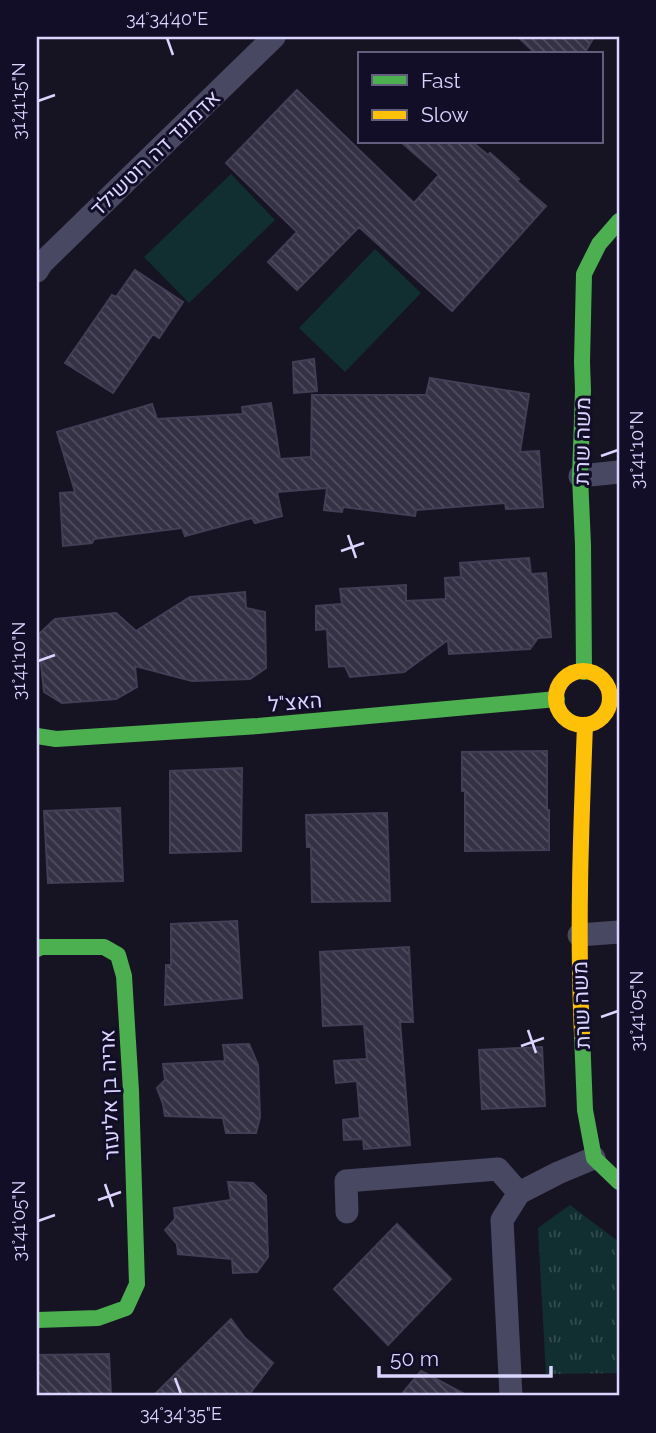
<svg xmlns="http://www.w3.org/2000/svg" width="656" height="1433" viewBox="0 0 656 1433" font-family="Raleway,Heebo,sans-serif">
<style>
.grass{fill:#112f30}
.park{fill:url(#park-tufts)}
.building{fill:url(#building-back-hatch);stroke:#433e56;stroke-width:2}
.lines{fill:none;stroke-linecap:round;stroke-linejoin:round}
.street{stroke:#494863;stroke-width:23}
.fast{stroke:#4caf50;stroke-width:16}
.slow{stroke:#ffc107;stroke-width:16}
.ticks{fill:none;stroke:#dad5ff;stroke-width:2.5}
.labels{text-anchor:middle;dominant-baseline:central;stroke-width:6;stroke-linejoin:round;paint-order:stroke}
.street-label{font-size:21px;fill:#dad5ff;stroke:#120e28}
.neatline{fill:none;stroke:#dad5ff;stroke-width:2.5}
.ticks-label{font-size:18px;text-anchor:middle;fill:#dad5ff}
</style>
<defs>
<pattern id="park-tufts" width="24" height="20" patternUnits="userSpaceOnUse" patternTransform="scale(1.75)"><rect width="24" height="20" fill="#112f30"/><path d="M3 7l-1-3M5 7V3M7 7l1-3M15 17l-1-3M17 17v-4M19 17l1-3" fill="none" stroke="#334c4f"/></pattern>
<pattern id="building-back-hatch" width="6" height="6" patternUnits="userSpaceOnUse" patternTransform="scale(1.75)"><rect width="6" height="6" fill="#343144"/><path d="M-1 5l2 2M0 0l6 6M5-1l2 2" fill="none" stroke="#514e60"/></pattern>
</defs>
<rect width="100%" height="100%" fill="#161422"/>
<path class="grass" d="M 231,174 L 275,220 L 189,303 L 144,257 Z
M 375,249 L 421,293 L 345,372 L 299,328 Z"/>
<path class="park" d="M 570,1205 L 619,1242 L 619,1373 L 546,1374 L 538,1228 Z"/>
<path class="building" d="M 518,37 L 594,37 L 584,54 L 536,54 Z
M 297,90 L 414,203 L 439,175 L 401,142 L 472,142 L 488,155 L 490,153 L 519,179 L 517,181 L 546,206 L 452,311 L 359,227 L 297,290 L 268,262 L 297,232 L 226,163 Z
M 135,270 L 183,302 L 159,338 L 153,334 L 113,393 L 65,363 L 112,295 L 116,297 Z
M 314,359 L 317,391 L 294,393 L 293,362 Z
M 430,378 L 529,394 L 520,452 L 539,451 L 543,507 L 506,509 L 505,503 L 416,510 L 415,516 L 343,507 L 342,512 L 324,510 L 327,488 L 277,492 L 282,516 L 255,523 L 252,518 L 185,536 L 182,528 L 94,539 L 92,543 L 63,546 L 60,493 L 75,492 L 57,432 L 152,404 L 157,419 L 243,414 L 242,407 L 271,403 L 280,459 L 311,457 L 312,395 L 426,395 Z
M 529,558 L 531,574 L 546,573 L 551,637 L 538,638 L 530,649 L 449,654 L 448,640 L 404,672 L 350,677 L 345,666 L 329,667 L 327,629 L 316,630 L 316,606 L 342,604 L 340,589 L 406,585 L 406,601 L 446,599 L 445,578 L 461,577 L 460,563 Z
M 245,592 L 246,608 L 265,612 L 266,668 L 250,679 L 192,681 L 135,666 L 137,687 L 116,699 L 62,703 L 44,692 L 38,635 L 55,619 L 116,613 L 136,631 L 190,597 Z
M 547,751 L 547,810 L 549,810 L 549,850 L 465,851 L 465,791 L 462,791 L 462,752 Z
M 242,768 L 241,851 L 170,853 L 170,771 Z
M 120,808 L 123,881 L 48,883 L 44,811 Z
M 387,813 L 390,901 L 312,902 L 311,847 L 307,847 L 306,815 Z
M 237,921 L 242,998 L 165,1005 L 166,965 L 171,965 L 171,924 Z
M 409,947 L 413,1022 L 400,1022 L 410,1145 L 364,1149 L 363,1139 L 344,1140 L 343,1120 L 360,1118 L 357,1081 L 336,1083 L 334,1061 L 367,1059 L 364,1024 L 323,1026 L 320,952 Z
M 249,1044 L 258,1065 L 260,1117 L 256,1133 L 226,1133 L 223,1118 L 165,1116 L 163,1104 L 157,1088 L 165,1080 L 163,1064 L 225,1061 L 223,1045 Z
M 542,1047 L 545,1106 L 482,1109 L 479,1050 Z
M 228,1182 L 253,1183 L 266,1196 L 268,1257 L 257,1272 L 233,1273 L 232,1259 L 178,1254 L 177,1244 L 165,1230 L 175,1219 L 174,1208 L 231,1200 Z
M 397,1224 L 451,1279 L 388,1345 L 334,1289 Z
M 231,1319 L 245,1338 L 273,1363 L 248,1396 L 153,1396 Z
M 109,1354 L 111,1396 L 37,1396 L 37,1355 Z
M 421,1371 L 468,1396 L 400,1396 Z"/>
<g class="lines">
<path class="street" d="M 37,271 L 42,263 L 274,37
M 580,476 L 619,472
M 579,935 L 619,932
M 347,1212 L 346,1181 L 498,1169 L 519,1193
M 511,1396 L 502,1220 L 519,1193 L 558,1173 L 594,1158"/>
<path class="fast" d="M 584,672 L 583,545 L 580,476 L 583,390 L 582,362 L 584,274 L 599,244 L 619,221
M 37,736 L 56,739 L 258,726 L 557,699
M 37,949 L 41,947 L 104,947 L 118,955 L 124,976 L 131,1091 L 137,1284 L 126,1308 L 98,1318 L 37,1320
M 582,1034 L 585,1110 L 594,1158 L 619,1182"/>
<path class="slow" d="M556 698a27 27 0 1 1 54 0a27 27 0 1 1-54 0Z
M 582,1034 C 577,931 581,828 585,725"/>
</g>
<path class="ticks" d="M 167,38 L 173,55M 38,101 L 55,95M 601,456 L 618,450M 348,535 L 356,558M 341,551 L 364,543M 38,661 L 55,655M 601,1017 L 618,1011M 528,1030 L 536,1053M 521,1046 L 544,1038M 105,1184 L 113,1207M 98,1200 L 121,1192M 38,1221 L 55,1215M 175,1378 L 181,1394"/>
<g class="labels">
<g class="street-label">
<text transform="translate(155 153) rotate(-44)">אדמונד דה רוטשילד</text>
<text transform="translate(582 441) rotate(-89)">משה שרת</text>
<text transform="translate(295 702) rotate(-5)">האצ"ל</text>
<text transform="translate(581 1005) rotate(-92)">משה שרת</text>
<text transform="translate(109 1095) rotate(-92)">אריה בן אליעזר</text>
</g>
</g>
<rect width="656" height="1433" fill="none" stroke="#120e28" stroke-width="77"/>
<rect x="358" y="52" width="245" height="91" fill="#120e28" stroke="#625e7e" stroke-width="2"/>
<rect x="372" y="75" width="35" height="10" fill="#4caf50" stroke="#625e7e" stroke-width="2"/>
<text x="421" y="88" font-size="21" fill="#dad5ff">Fast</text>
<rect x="372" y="110" width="35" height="10" fill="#ffc107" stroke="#625e7e" stroke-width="2"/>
<text x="421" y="122" font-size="21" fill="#dad5ff">Slow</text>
<path d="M379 1366v10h172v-10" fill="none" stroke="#dad5ff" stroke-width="3.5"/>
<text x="390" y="1366" font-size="21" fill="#dad5ff" stroke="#120e28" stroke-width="5" paint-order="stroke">50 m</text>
<rect x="38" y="38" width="580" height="1356" class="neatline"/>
<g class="ticks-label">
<text x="167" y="25">34°34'40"E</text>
<text transform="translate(19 101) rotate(-90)" y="6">31°41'15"N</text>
<text transform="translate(637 450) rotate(-90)" y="6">31°41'10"N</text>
<text transform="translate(19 661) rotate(-90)" y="6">31°41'10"N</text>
<text transform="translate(637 1011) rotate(-90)" y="6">31°41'05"N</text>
<text transform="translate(19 1221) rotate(-90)" y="6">31°41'05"N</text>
<text x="181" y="1420">34°34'35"E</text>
</g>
</svg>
